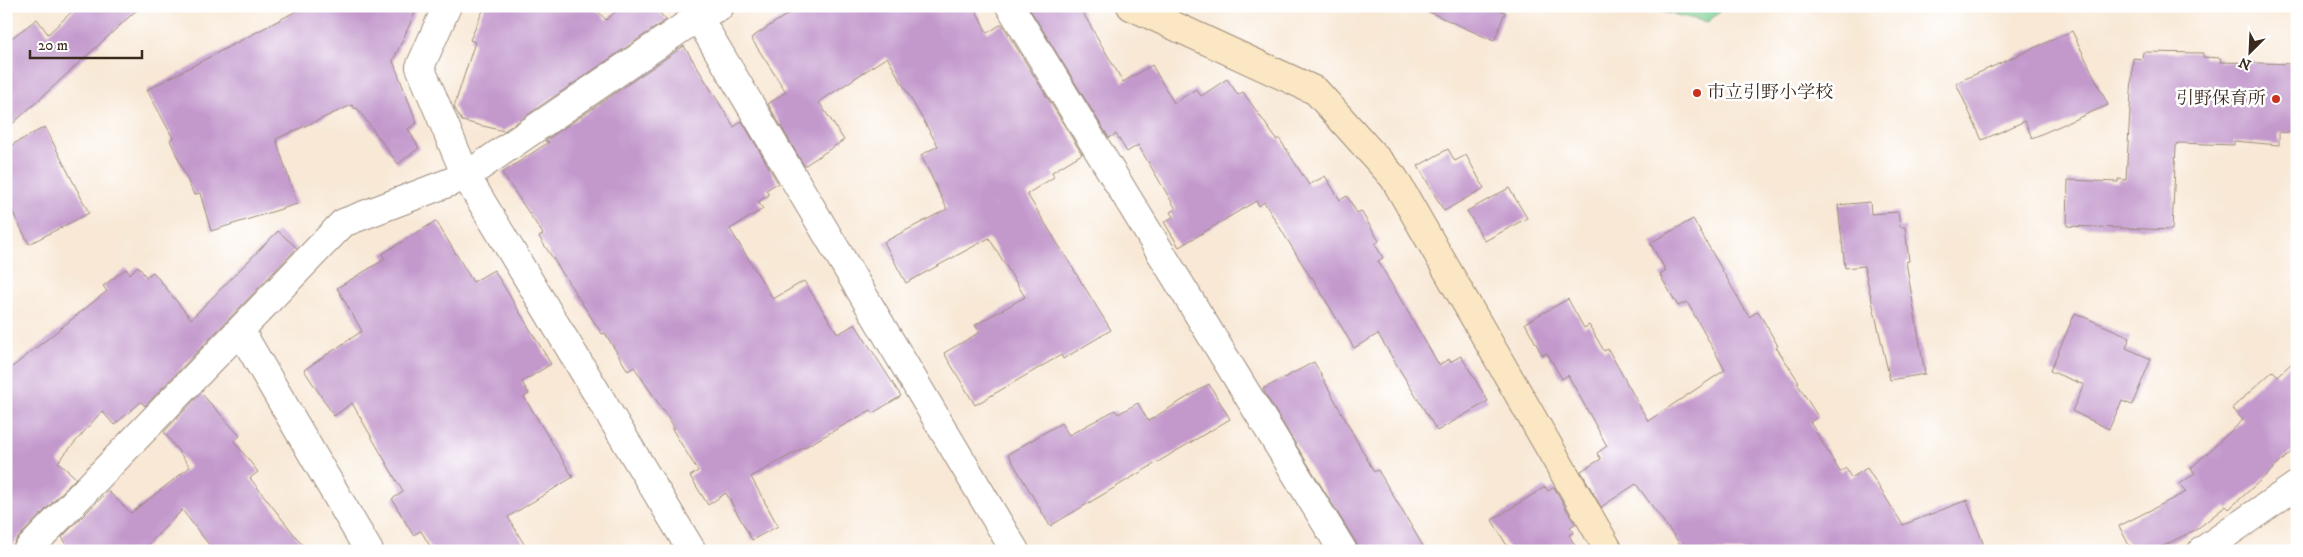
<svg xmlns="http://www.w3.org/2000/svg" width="2303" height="557" viewBox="0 0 2303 557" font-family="'IM FELL DW Pica','Noto Serif JP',serif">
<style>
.green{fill:#7acf92;stroke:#5a7c58}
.building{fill:#c399cc}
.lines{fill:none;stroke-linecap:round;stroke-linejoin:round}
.street-casing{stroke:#9a897a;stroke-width:30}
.secondary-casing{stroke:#9a897a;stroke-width:30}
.street{stroke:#fff;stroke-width:28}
.secondary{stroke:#fbe7c3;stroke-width:28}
.poi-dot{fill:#c8321e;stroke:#fff;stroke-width:2}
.labels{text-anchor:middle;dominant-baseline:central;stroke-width:5;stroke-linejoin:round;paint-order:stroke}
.poi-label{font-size:18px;fill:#3b2a1e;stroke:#fff;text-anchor:start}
</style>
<rect width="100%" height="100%" fill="#fff"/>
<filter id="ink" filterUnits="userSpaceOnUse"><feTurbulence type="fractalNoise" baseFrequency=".02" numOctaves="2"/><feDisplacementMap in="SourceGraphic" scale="10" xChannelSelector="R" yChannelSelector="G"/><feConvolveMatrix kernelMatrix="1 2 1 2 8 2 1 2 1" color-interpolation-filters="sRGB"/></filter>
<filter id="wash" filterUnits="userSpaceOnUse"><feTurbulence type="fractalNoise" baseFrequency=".0096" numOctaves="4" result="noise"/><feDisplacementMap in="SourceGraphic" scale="20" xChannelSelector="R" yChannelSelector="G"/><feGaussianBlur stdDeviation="1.12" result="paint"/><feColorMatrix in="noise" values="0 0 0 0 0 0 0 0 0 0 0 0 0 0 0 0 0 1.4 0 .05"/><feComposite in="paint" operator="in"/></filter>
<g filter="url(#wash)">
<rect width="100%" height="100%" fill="#f8e8d5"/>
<path class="green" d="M 1636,6 L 1726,6 L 1708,22 Z"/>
<g id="blocks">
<path class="building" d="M 78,6 L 141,6 L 6,130 L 6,42 L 37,19 L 48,34 Z
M 306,6 L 418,6 L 393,61 L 417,123 L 408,129 L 419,148 L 398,164 L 357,108 L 355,109 L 352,105 L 276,139 L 297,204 L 211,231 L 200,193 L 194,195 L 170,140 L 173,138 L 147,90 Z
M 485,6 L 593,6 L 606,20 L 622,6 L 654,6 L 666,20 L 504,131 L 462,121 L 454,107 L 475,42 L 470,40 Z
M 800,6 L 974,6 L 987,33 L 1002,24 L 1082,154 L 1052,172 L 1054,177 L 1027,194 L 1111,330 L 1063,359 L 1061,355 L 975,405 L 944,353 L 980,332 L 975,325 L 1025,297 L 989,238 L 906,283 L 884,242 L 947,209 L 921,155 L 938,146 L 887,57 L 819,102 L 844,140 L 804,166 L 768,104 L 786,92 L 751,38 Z
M 1032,6 L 1079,6 L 1123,82 L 1152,65 L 1174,103 L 1196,89 L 1201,96 L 1227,79 L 1238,95 L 1243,92 L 1277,140 L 1279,138 L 1309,185 L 1325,176 L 1340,200 L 1347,196 L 1357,213 L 1361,211 L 1379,241 L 1375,244 L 1383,258 L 1378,261 L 1439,365 L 1449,359 L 1450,362 L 1461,356 L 1488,401 L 1437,431 L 1378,334 L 1354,348 L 1312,277 L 1311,278 L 1264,202 L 1259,206 L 1256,201 L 1179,247 L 1164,222 L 1173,217 L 1170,212 L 1176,209 L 1138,145 L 1127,152 L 1116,134 L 1109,138 L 1029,8 Z
M 1416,6 L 1489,6 L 1505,12 L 1494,41 Z
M 2072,31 L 2108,105 L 2032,138 L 2025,121 L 1982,140 L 1956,83 Z
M 684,46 L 734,127 L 742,121 L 778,183 L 766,190 L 769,195 L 758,202 L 763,209 L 730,229 L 773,299 L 804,281 L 838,334 L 855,324 L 901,396 L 873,413 L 871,410 L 751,477 L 778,526 L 752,540 L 726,493 L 708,505 L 690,476 L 698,471 L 672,429 L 675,428 L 634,367 L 628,371 L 605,333 L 602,334 L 539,237 L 543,234 L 502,173 L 549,142 L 545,141 Z
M 2143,52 L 2203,53 L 2203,57 L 2221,58 L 2220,62 L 2297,64 L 2297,133 L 2279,132 L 2279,145 L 2234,141 L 2234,145 L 2178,143 L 2176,146 L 2172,230 L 2067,226 L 2068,180 L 2118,182 L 2118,179 L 2126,180 L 2133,58 L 2142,59 Z
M 45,127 L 89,213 L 29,244 L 6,199 L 6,148 Z
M 1448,149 L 1455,161 L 1466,155 L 1484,188 L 1444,211 L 1418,166 Z
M 1509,188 L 1527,218 L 1485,241 L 1467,211 Z
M 1870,202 L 1871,214 L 1898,212 L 1900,227 L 1905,227 L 1909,261 L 1906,262 L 1925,374 L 1890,380 L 1864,266 L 1845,268 L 1838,205 Z
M 1693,219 L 1749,317 L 1758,311 L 1778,346 L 1776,347 L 1799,382 L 1797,383 L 1818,417 L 1810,422 L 1840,472 L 1846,468 L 1851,478 L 1867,468 L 1903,525 L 1967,500 L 1986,551 L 1685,551 L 1636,484 L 1601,507 L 1581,471 L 1601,459 L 1597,453 L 1607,446 L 1568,375 L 1562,379 L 1547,353 L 1542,355 L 1525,323 L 1568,299 L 1584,328 L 1589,325 L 1604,351 L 1608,349 L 1648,421 L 1725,370 L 1687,302 L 1678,306 L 1660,275 L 1666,271 L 1650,243 Z
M 436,221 L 473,282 L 494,270 L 551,364 L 522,382 L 529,394 L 524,397 L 573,477 L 508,517 L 528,551 L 433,551 L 421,531 L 413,535 L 392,499 L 403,492 L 352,403 L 334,416 L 304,370 L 362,331 L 337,288 L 385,259 L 382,254 Z
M 278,231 L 297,248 L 145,406 L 141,402 L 114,425 L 102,411 L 58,462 L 76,478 L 16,540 L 12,549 L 6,551 L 6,372 L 107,291 L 103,286 L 126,269 L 130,274 L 138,266 L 146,277 L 153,272 L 191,319 Z
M 2075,313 L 2130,337 L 2126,348 L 2151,359 L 2132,405 L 2122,401 L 2109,429 L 2072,411 L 2084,385 L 2050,371 Z
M 2297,358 L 2297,447 L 2229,509 L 2226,506 L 2197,529 L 2153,551 L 2132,551 L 2119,526 L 2186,492 L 2180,484 L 2195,473 L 2191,468 L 2243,420 L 2232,408 L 2273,371 L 2278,376 Z
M 1314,362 L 1374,472 L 1378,470 L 1426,551 L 1359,551 L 1356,543 L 1268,399 L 1263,389 Z
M 1209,384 L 1230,419 L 1050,526 L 1008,454 L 1061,423 L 1069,435 L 1115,410 L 1118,414 L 1138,403 L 1148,421 Z
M 201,393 L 240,436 L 234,441 L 258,472 L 250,478 L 307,551 L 214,551 L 182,510 L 142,551 L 71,551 L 62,537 L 108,491 L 131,513 L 190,467 L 164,432 Z
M 1545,487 L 1548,491 L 1554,487 L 1575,524 L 1570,527 L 1574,532 L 1569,535 L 1578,551 L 1510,551 L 1492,520 Z"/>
</g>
</g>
<g filter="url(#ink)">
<use href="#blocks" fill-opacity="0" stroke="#9a897a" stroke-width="1"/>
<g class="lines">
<g class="street-casing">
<path id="street" d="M 447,6 L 420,67 L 466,176 L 692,551
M 1010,6 L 1343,551
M 698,17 L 1015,551
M 240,330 L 369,551
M 27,551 L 343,223 L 466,176 L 698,17 L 720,6
M 2202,551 L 2297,485"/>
</g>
<g class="secondary-casing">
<path id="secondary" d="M 1131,6 L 1316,91 L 1394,178 L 1609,551"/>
</g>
<use href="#street" class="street"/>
<use href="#secondary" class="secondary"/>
</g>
</g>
<g class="poi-dot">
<circle cx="1697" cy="93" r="5"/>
<circle cx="2276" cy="99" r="5"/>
</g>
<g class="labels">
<g class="poi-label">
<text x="1707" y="93">市立引野小学校</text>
<text x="2266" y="99" text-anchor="end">引野保育所</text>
</g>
</g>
<rect width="2303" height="557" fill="none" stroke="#fff" stroke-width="25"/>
<g transform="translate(2250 52) rotate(204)" stroke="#ffffff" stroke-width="4" paint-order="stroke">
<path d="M0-4L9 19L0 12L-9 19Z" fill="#3b2a1e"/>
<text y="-8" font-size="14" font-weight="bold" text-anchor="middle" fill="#3b2a1e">N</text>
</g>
<path d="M30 50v8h112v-8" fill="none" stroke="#3b2a1e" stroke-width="2.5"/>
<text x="38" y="50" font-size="15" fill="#3b2a1e" stroke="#ffffff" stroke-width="4" paint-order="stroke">20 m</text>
</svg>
